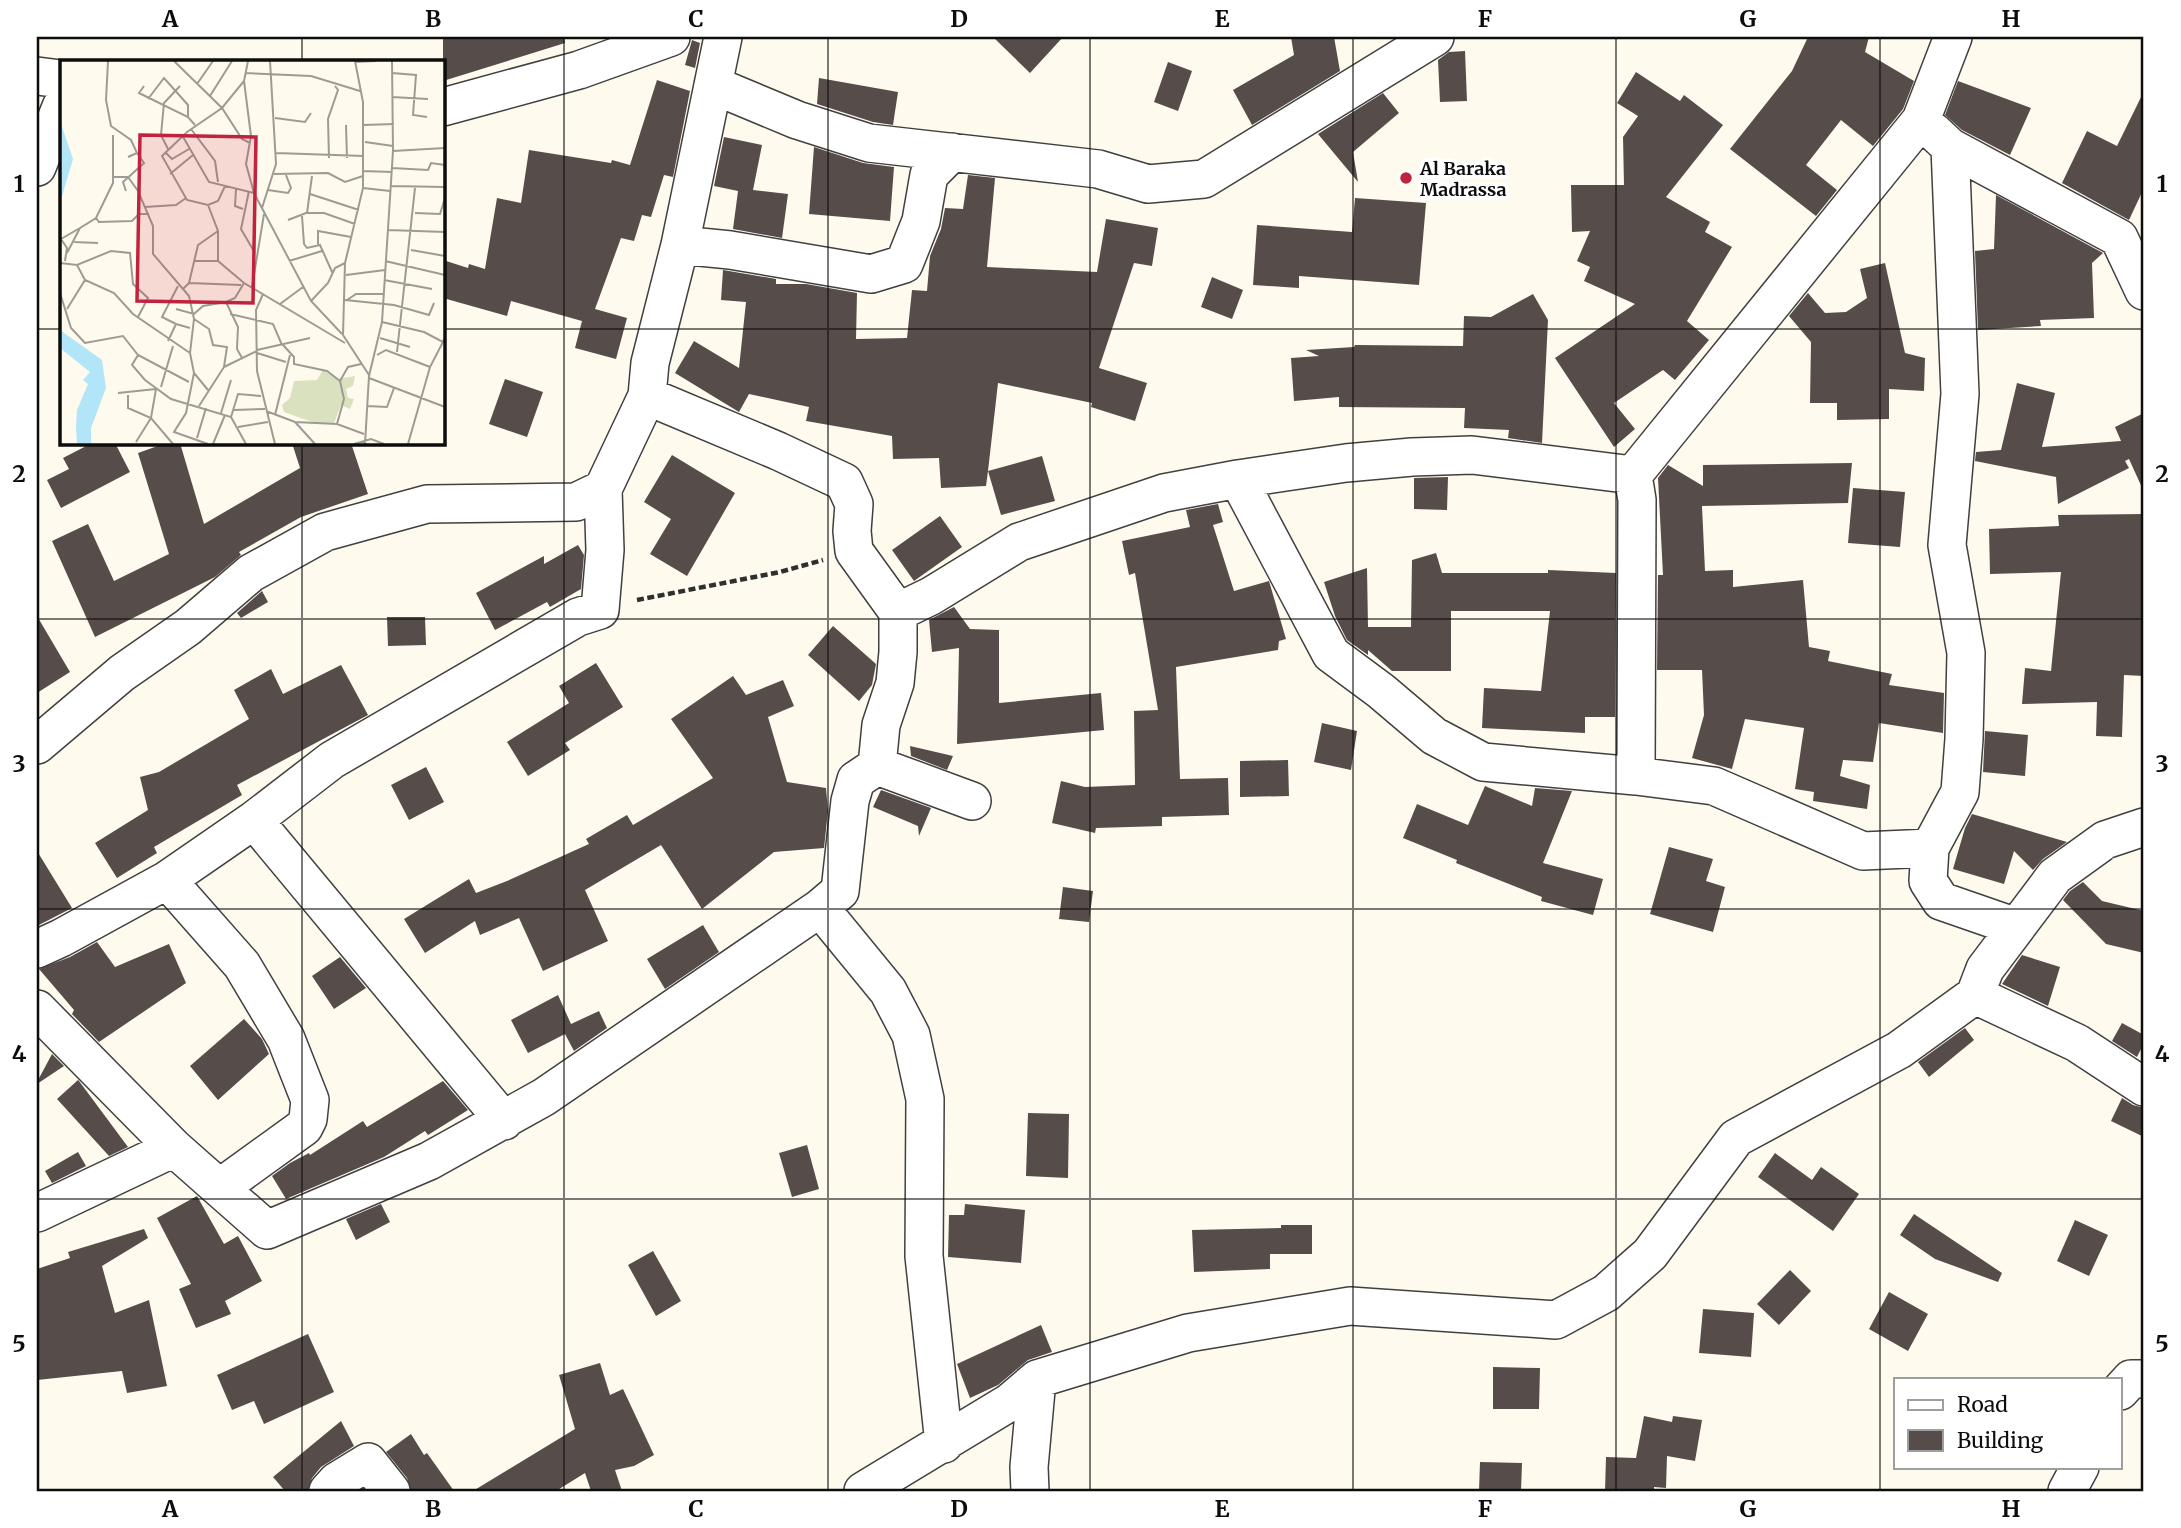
<svg xmlns="http://www.w3.org/2000/svg" width="2181" height="1528" viewBox="0 0 2181 1528" font-family="Merriweather,serif">
<style>
.building{fill:#564d4a}
.lines{fill:none;stroke-linecap:round;stroke-linejoin:round}
.minor-casing{stroke:#404040;stroke-width:40}
.path{stroke:#2f2f2f;stroke-width:4.5;stroke-dasharray:7 3.5;stroke-linecap:butt}
.minor{stroke:#fff;stroke-width:37}
.grid{fill:none;stroke:#0d0d0d;stroke-width:2;stroke-opacity:0.55}
.poi-dot{fill:#c0233d;stroke:#fff;stroke-width:2.5}
.labels{text-anchor:middle;dominant-baseline:central;stroke-width:7;stroke-linejoin:round;paint-order:stroke}
.poi-label{font-size:18px;font-weight:bold;fill:#0d0d0d;stroke:#fff;text-anchor:start}
.inset-road{fill:none;stroke:#9e9b94;stroke-width:2}
.view{fill:#c0233d;fill-opacity:0.15;stroke:#c0233d;stroke-width:3.5}
.inset-edge{fill:none;stroke:#0d0d0d;stroke-width:3.5}
.neatline{fill:none;stroke:#0d0d0d;stroke-width:2.5}
.grid-label{font-size:23px;text-anchor:middle;font-weight:bold;fill:#0d0d0d}
</style>
<rect width="100%" height="100%" fill="#fffaee"/>
<path class="building" d="M 443,37 L 564,37 L 565,43 L 443,81 Z
M 993,37 L 1063,37 L 1030,73 Z
M 1291,37 L 1334,37 L 1340,71 L 1252,125 L 1233,90 L 1294,55 Z
M 1808,37 L 1869,37 L 1865,52 L 1914,81 L 1903,109 L 1873,146 L 1841,120 L 1806,165 L 1837,190 L 1816,216 L 1730,149 L 1792,71 Z
M 692,40 L 700,43 L 695,68 L 685,65 Z
M 1465,51 L 1467,101 L 1440,102 L 1438,60 L 1449,52 Z
M 1168,62 L 1192,71 L 1178,111 L 1154,102 Z
M 1636,72 L 1680,101 L 1684,95 L 1723,125 L 1666,197 L 1710,222 L 1705,232 L 1732,247 L 1687,321 L 1709,340 L 1675,380 L 1663,370 L 1614,403 L 1635,429 L 1614,447 L 1555,358 L 1635,304 L 1584,281 L 1590,267 L 1577,261 L 1590,231 L 1572,232 L 1571,185 L 1624,185 L 1623,137 L 1638,116 L 1617,103 Z
M 819,78 L 898,92 L 893,125 L 873,122 L 817,104 Z
M 657,80 L 690,91 L 673,177 L 664,175 L 651,217 L 642,215 L 634,241 L 621,238 L 595,309 L 627,318 L 616,359 L 575,348 L 582,321 L 511,301 L 507,316 L 443,298 L 443,260 L 468,268 L 469,264 L 485,269 L 497,198 L 521,203 L 529,150 L 611,163 L 612,160 L 630,165 Z
M 1958,81 L 2031,108 L 2010,155 L 1962,130 L 1945,115 Z
M 2144,91 L 2144,188 L 2129,220 L 2062,183 L 2087,131 L 2117,146 Z
M 1383,93 L 1399,113 L 1353,152 L 1358,182 L 1318,134 Z
M 724,137 L 762,145 L 753,190 L 788,194 L 782,238 L 733,229 L 738,191 L 714,186 Z
M 814,147 L 863,163 L 894,167 L 890,221 L 809,214 Z
M 968,175 L 995,178 L 987,267 L 1097,272 L 1106,219 L 1158,228 L 1152,266 L 1134,263 L 1099,368 L 1147,383 L 1135,421 L 1091,407 L 1092,403 L 998,383 L 988,471 L 1042,456 L 1055,501 L 1001,515 L 988,471 L 986,486 L 941,488 L 939,458 L 893,459 L 892,436 L 806,421 L 809,407 L 749,394 L 739,412 L 675,373 L 694,341 L 739,368 L 746,302 L 721,300 L 723,270 L 776,279 L 776,284 L 806,284 L 857,293 L 856,339 L 907,338 L 912,290 L 927,291 L 930,256 L 941,229 L 945,208 L 963,209 Z
M 1996,195 L 2103,253 L 2092,263 L 2094,318 L 2040,320 L 2041,326 L 1978,330 L 1975,251 L 1994,249 Z
M 1355,198 L 1426,203 L 1419,285 L 1299,276 L 1299,288 L 1253,285 L 1257,225 L 1352,232 Z
M 1885,263 L 1905,353 L 1925,358 L 1924,391 L 1889,389 L 1889,419 L 1837,420 L 1837,403 L 1810,403 L 1811,342 L 1789,316 L 1808,293 L 1825,313 L 1846,312 L 1867,298 L 1860,269 Z
M 1212,277 L 1243,290 L 1232,319 L 1201,307 Z
M 1533,294 L 1548,320 L 1542,443 L 1508,438 L 1509,430 L 1464,428 L 1465,408 L 1339,407 L 1339,397 L 1294,401 L 1291,358 L 1319,356 L 1306,350 L 1354,347 L 1355,345 L 1463,346 L 1464,316 L 1491,317 Z
M 505,379 L 543,392 L 527,437 L 489,424 Z
M 2017,383 L 2055,393 L 2042,447 L 2121,441 L 2115,427 L 2144,413 L 2144,492 L 2129,459 L 2125,461 L 2129,468 L 2058,504 L 2056,477 L 1975,461 L 1976,452 L 2001,450 Z
M 92,443 L 115,443 L 130,472 L 61,508 L 47,480 L 69,469 L 63,458 Z
M 166,443 L 180,443 L 204,524 L 300,468 L 292,443 L 351,443 L 368,494 L 301,517 L 239,552 L 241,555 L 215,577 L 95,637 L 52,541 L 88,524 L 114,581 L 169,554 L 138,453 Z
M 672,455 L 735,493 L 687,576 L 650,554 L 671,519 L 644,502 Z
M 1852,463 L 1848,503 L 1702,506 L 1705,571 L 1733,570 L 1733,587 L 1803,580 L 1809,647 L 1830,651 L 1828,661 L 1892,674 L 1889,685 L 1944,693 L 1943,733 L 1879,723 L 1873,762 L 1843,760 L 1840,776 L 1870,785 L 1867,809 L 1813,801 L 1814,792 L 1795,789 L 1804,728 L 1745,719 L 1732,769 L 1692,758 L 1704,715 L 1702,670 L 1657,670 L 1658,575 L 1663,575 L 1658,478 L 1668,465 L 1703,486 L 1703,465 Z
M 1448,477 L 1447,510 L 1414,509 L 1414,478 Z
M 1853,488 L 1905,492 L 1900,547 L 1848,543 Z
M 1218,504 L 1223,522 L 1213,525 L 1234,591 L 1269,581 L 1286,639 L 1279,641 L 1278,650 L 1176,667 L 1180,779 L 1228,778 L 1229,815 L 1162,817 L 1162,826 L 1096,828 L 1095,833 L 1052,823 L 1061,781 L 1085,787 L 1135,785 L 1134,711 L 1158,710 L 1135,573 L 1129,575 L 1122,541 L 1190,527 L 1186,510 Z
M 2144,514 L 2144,676 L 2124,675 L 2122,737 L 2096,736 L 2097,702 L 2022,704 L 2025,668 L 2051,671 L 2061,572 L 1990,574 L 1989,529 L 2059,526 L 2058,515 Z
M 940,516 L 962,547 L 914,581 L 892,550 Z
M 578,545 L 584,555 L 581,589 L 550,607 L 547,602 L 495,630 L 476,593 L 544,556 L 544,564 Z
M 1436,553 L 1442,573 L 1548,573 L 1548,570 L 1616,573 L 1615,717 L 1585,717 L 1585,733 L 1482,728 L 1484,688 L 1541,691 L 1550,611 L 1451,611 L 1451,671 L 1392,671 L 1368,650 L 1368,655 L 1347,640 L 1335,616 L 1324,582 L 1367,568 L 1368,627 L 1411,627 L 1412,560 Z
M 262,591 L 268,602 L 241,618 L 237,613 Z
M 954,607 L 970,629 L 999,630 L 999,703 L 1101,693 L 1104,730 L 957,744 L 959,648 L 932,652 L 929,620 Z
M 37,616 L 70,672 L 37,693 Z
M 387,617 L 425,617 L 426,645 L 388,646 Z
M 833,626 L 876,664 L 872,685 L 859,701 L 808,655 Z
M 596,663 L 623,707 L 565,743 L 570,750 L 528,776 L 507,742 L 569,703 L 559,686 Z
M 341,665 L 368,715 L 237,785 L 242,795 L 154,847 L 157,853 L 117,878 L 95,843 L 148,810 L 140,777 L 159,772 L 249,719 L 234,690 L 271,669 L 283,694 Z
M 733,676 L 746,695 L 783,680 L 794,706 L 768,717 L 787,782 L 826,788 L 828,811 L 824,848 L 774,852 L 702,909 L 661,845 L 585,890 L 608,941 L 543,971 L 519,918 L 480,935 L 475,921 L 425,953 L 404,919 L 469,879 L 476,893 L 507,881 L 589,844 L 586,839 L 627,815 L 633,825 L 713,778 L 671,719 Z
M 1322,723 L 1357,731 L 1351,770 L 1314,762 Z
M 1985,731 L 2028,735 L 2025,776 L 1983,772 Z
M 910,746 L 953,756 L 947,770 L 911,756 Z
M 1288,760 L 1289,796 L 1240,797 L 1240,761 Z
M 426,767 L 444,802 L 409,820 L 391,785 Z
M 1485,786 L 1532,806 L 1535,788 L 1572,791 L 1543,863 L 1603,879 L 1593,915 L 1541,901 L 1542,897 L 1456,863 L 1457,860 L 1403,838 L 1417,804 L 1468,825 Z
M 881,790 L 931,808 L 919,836 L 918,826 L 873,807 Z
M 1972,814 L 1979,816 L 2067,842 L 2043,859 L 2033,870 L 2014,851 L 2004,884 L 1953,869 L 1965,828 Z
M 1669,847 L 1713,859 L 1706,881 L 1725,887 L 1713,932 L 1650,914 Z
M 37,851 L 72,908 L 37,926 Z
M 2083,882 L 2102,901 L 2144,911 L 2144,953 L 2106,944 L 2063,900 L 2070,891 Z
M 1063,887 L 1093,891 L 1089,922 L 1059,919 Z
M 703,925 L 719,952 L 665,989 L 647,959 Z
M 97,942 L 115,967 L 169,944 L 186,983 L 99,1042 L 72,1014 L 74,1010 L 39,969 L 70,957 Z
M 2022,955 L 2060,967 L 2048,1006 L 2002,984 Z
M 340,957 L 366,988 L 334,1009 L 312,976 Z
M 558,995 L 571,1024 L 599,1011 L 607,1028 L 574,1051 L 565,1034 L 528,1053 L 511,1020 Z
M 244,1019 L 262,1039 L 269,1054 L 218,1100 L 190,1066 Z
M 2122,1023 L 2144,1035 L 2144,1043 L 2137,1057 L 2112,1041 Z
M 1965,1028 L 1974,1040 L 1929,1077 L 1918,1062 Z
M 52,1054 L 64,1066 L 37,1084 L 37,1082 Z
M 78,1080 L 79,1081 L 128,1147 L 109,1156 L 57,1099 Z
M 443,1081 L 468,1110 L 428,1135 L 425,1131 L 384,1157 L 286,1199 L 272,1176 L 290,1163 L 309,1153 L 310,1155 L 363,1121 L 367,1127 Z
M 2122,1098 L 2133,1105 L 2144,1108 L 2144,1137 L 2111,1121 Z
M 1028,1113 L 1069,1114 L 1068,1178 L 1026,1176 Z
M 807,1145 L 819,1189 L 792,1197 L 779,1153 Z
M 78,1152 L 86,1166 L 52,1183 L 45,1171 Z
M 1775,1153 L 1812,1180 L 1821,1167 L 1859,1194 L 1833,1231 L 1758,1177 Z
M 197,1196 L 224,1244 L 238,1236 L 262,1281 L 225,1301 L 231,1314 L 196,1328 L 179,1289 L 191,1284 L 157,1218 Z
M 381,1204 L 390,1222 L 356,1240 L 346,1219 Z
M 965,1204 L 1025,1210 L 1021,1263 L 948,1257 L 949,1215 L 964,1215 Z
M 1914,1214 L 2002,1273 L 1998,1282 L 1935,1259 L 1900,1235 Z
M 2075,1220 L 2108,1235 L 2089,1276 L 2057,1261 Z
M 1281,1225 L 1312,1225 L 1312,1254 L 1270,1254 L 1270,1269 L 1194,1272 L 1192,1230 L 1281,1228 Z
M 144,1229 L 148,1238 L 102,1266 L 115,1313 L 149,1300 L 167,1386 L 127,1393 L 122,1371 L 37,1380 L 37,1269 L 70,1258 L 68,1252 Z
M 653,1251 L 681,1301 L 656,1316 L 628,1265 Z
M 1790,1270 L 1811,1291 L 1779,1325 L 1757,1304 Z
M 1889,1292 L 1928,1314 L 1908,1351 L 1869,1329 Z
M 1703,1309 L 1754,1313 L 1751,1357 L 1699,1353 Z
M 1041,1325 L 1052,1352 L 1028,1360 L 998,1385 L 970,1398 L 957,1364 Z
M 308,1334 L 334,1392 L 264,1424 L 254,1401 L 232,1410 L 217,1375 Z
M 600,1363 L 610,1395 L 623,1389 L 654,1455 L 634,1466 L 615,1470 L 622,1491 L 591,1491 L 585,1473 L 556,1491 L 473,1491 L 575,1429 L 559,1375 Z
M 1493,1367 L 1540,1368 L 1539,1409 L 1493,1409 Z
M 1644,1416 L 1672,1422 L 1673,1416 L 1702,1420 L 1695,1461 L 1667,1456 L 1666,1488 L 1654,1487 L 1654,1491 L 1605,1491 L 1606,1457 L 1636,1458 Z
M 341,1421 L 354,1446 L 321,1467 L 312,1478 L 308,1491 L 285,1491 L 273,1477 Z
M 411,1434 L 424,1455 L 427,1453 L 454,1491 L 411,1491 L 407,1478 L 386,1452 Z
M 1480,1462 L 1522,1463 L 1521,1491 L 1479,1491 Z"/>
<g class="lines">
<g class="minor-casing">
<path id="minor" d="M 37,76 L 61,79
M 713,85 L 797,120 L 869,143 L 1098,169 L 1148,184 L 1204,179 L 1435,37
M 443,107 L 579,70 L 671,37
M 1934,132 L 1950,147 L 2119,238 L 2144,291
M 1950,147 L 1960,394 L 1947,545 L 1966,653 L 1964,739 L 1960,792 L 1930,848 L 1928,881 L 1941,901 L 2016,927
M 37,167 L 61,107
M 680,245 L 730,250 L 871,274 L 904,264 L 921,221 L 929,175 L 952,152
M 647,396 L 778,451 L 844,482 L 854,504 L 852,531 L 854,551 L 898,612 L 898,652 L 895,683 L 881,725 L 877,766
M 1238,479 L 1331,654 L 1381,691 L 1434,736 L 1483,762 L 1636,776 L 1714,786 L 1863,851 L 1930,848
M 898,612 L 931,596 L 1019,542 L 1164,493 L 1238,479 L 1346,463 L 1412,457 L 1472,455 L 1633,475
M 37,745 L 122,673 L 188,627 L 251,573 L 325,532 L 427,504 L 576,502 L 603,489
M 877,766 L 972,801
M 1636,776 L 1637,500 L 1633,475 L 1921,120 L 1953,37
M 254,820 L 504,1121
M 167,880 L 242,965 L 286,1039 L 310,1100 L 308,1119 L 304,1127 L 221,1187
M 820,908 L 888,991 L 911,1035 L 925,1099 L 924,1256 L 944,1444
M 37,949 L 61,938 L 167,880 L 254,820 L 332,760 L 578,617 L 600,610 L 605,550 L 603,489 L 647,396 L 650,363 L 680,245 L 723,37
M 1975,995 L 2077,1043 L 2144,1087
M 37,1009 L 174,1148 L 267,1230 L 429,1161 L 544,1097 L 820,908 L 840,891 L 850,801 L 856,780 L 877,766
M 37,1213 L 174,1148
M 2120,1391 L 2131,1379 L 2144,1379
M 328,1491 L 337,1481 L 368,1462 L 391,1491
M 863,1491 L 1010,1402 L 1037,1379 L 1188,1333 L 1350,1306 L 1556,1320 L 1606,1293 L 1650,1254 L 1736,1138 L 1899,1050 L 1975,995 L 1985,969 L 2055,876 L 2105,840 L 2144,827
M 1030,1491 L 1029,1467 L 1037,1379
M 2067,1491 L 2080,1467"/>
</g>
<path class="path" d="M 637,600 L 780,572 L 823,560"/>
<use href="#minor" class="minor"/>
</g>
<path class="grid" d="M 302,37 L 302,61M 564,37 L 564,1491M 828,37 L 828,1491M 1090,37 L 1090,1491M 1353,37 L 1353,1491M 1616,37 L 1616,1491M 1880,37 L 1880,1491M 37,329 L 61,329M 443,329 L 2144,329M 302,443 L 302,1491M 37,619 L 2144,619M 37,909 L 2144,909M 37,1199 L 2144,1199"/>
<circle class="poi-dot" cx="1406" cy="178" r="7"/>
<g class="labels">
<g class="poi-label">
<text x="1420" y="168">Al Baraka<tspan x="1420" dy="21">Madrassa</tspan></text>
</g>
</g>
<g transform="translate(60 60)">
<rect width="385" height="385" fill="#fffaee"/>
<path d="M 263,310 L 277,319 L 295,316 L 293,326 L 286,329 L 288,338 L 294,339 L 290,349 L 281,345 L 274,363 L 258,364 L 224,352 L 222,345 L 230,338 L 234,321 L 257,320 Z" fill="#dae1bf"/>
<path d="M 0,61 L 13,99 L 0,143 ZM 0,270 L 42,300 L 46,328 L 31,368 L 31,384 L 17,384 L 16,367 L 17,350 L 28,324 L 23,320 L 30,312 L 0,288 Z" fill="#b2e5f7"/>
<path class="inset-road" d="M 48,1 L 46,40 L 51,66 L 71,80 L 77,93M 114,1 L 162,48 L 182,79 L 190,83M 188,1 L 184,21 L 191,76 L 186,104 L 194,133 L 251,241 L 282,274M 295,1 L 303,42 L 303,128 L 285,203 L 283,275 L 309,315M 295,2 L 316,1M 185,13 L 251,16 L 300,31M 332,13 L 356,15 L 353,55 L 367,57M 137,24 L 153,1M 84,26 L 79,33 L 128,57 L 135,65M 150,36 L 172,1M 332,37 L 368,39M 88,39 L 104,18 L 128,45 L 128,57M 215,58 L 245,62 L 251,53M 286,65 L 287,98M 304,65 L 334,64M 131,69 L 155,101 L 158,122M 122,75 L 149,122 L 194,133M 305,82 L 333,86M 108,89 L 101,75 L 104,43 L 120,26M 333,91 L 385,88M 105,92 L 112,99 L 129,89M 216,93 L 304,96M 269,98 L 268,59 L 278,30 L 275,26M 332,108 L 368,110 L 371,103 L 385,105M 303,111 L 332,112M 110,114 L 133,95M 214,114 L 268,113 L 285,122 L 303,116M 53,117 L 68,117 L 78,131 L 93,166 L 93,194 L 129,236 L 134,259 L 130,293 L 134,313 L 148,330M 165,126 L 158,141 L 148,145 L 127,140 L 102,96 L 127,72 L 162,48 L 184,21M 330,126 L 385,127M 303,128 L 330,131M 176,129 L 175,146 L 183,149M 208,130 L 228,133 L 231,128 L 226,115M 66,131 L 63,122 L 84,103 L 77,93 L 68,97M 189,131 L 181,169 L 195,193M 250,134 L 299,150M 148,145 L 158,171 L 158,201M 85,147 L 116,145 L 126,138M 202,148 L 216,104 L 210,1M 247,153 L 252,116M 355,153 L 380,154 L 385,138M 242,156 L 244,184 L 247,188 L 260,185 L 273,214M 36,158 L 39,162 L 72,161 L 79,154 L 89,154M 228,160 L 246,153 L 264,153 L 295,164M 20,168 L 36,158 L 53,123 L 53,75M 328,170 L 385,172M 14,182 L 38,183M 258,185 L 258,171 L 291,177M 351,190 L 385,196M 5,201 L 7,188 L 1,179 L 20,168 L 7,193M 135,201 L 158,201 L 184,223 L 285,283M 229,201 L 262,191M 325,201 L 385,215M 0,203 L 17,205 L 51,191 L 70,193 L 73,224 L 88,238 L 78,257M 17,205 L 25,220 L 54,233 L 73,254 L 130,293M 286,215 L 325,210M 324,220 L 372,229M 129,223 L 181,225M 192,227 L 204,154M 123,229 L 129,223 L 138,185 L 158,171M 0,233 L 11,268 L 25,283 L 63,276 L 78,295 L 129,322M 203,234 L 196,250 L 197,311 L 215,384M 285,240 L 334,245 L 369,255 L 374,243M 287,240 L 296,234 L 323,234M 251,241 L 268,223 L 275,208 L 285,203M 166,242 L 178,267 L 177,289 L 182,298M 220,244 L 243,227M 7,249 L 25,220M 116,249 L 134,254 L 143,246 L 166,242 L 175,238 L 184,223M 170,254 L 213,264 L 222,285M 134,259 L 149,269 L 153,285 L 167,287 L 164,307 L 139,346M 322,262 L 364,272 L 383,282M 116,264 L 102,257 L 118,226M 320,278 L 350,287M 108,281 L 116,264 L 130,268M 223,285 L 234,297 L 234,304 L 267,311 L 280,321 L 284,339 L 277,364M 197,290 L 250,278M 337,292 L 355,128M 197,293 L 226,302M 78,295 L 72,305 L 85,320 L 111,339 L 171,357 L 186,384M 317,295 L 326,290 L 370,307M 164,307 L 197,291M 134,313 L 126,353 L 114,372 L 148,384M 309,318 L 385,347M 280,321 L 288,307 L 301,304M 101,327 L 113,286M 58,333 L 96,329M 68,335 L 68,348 L 91,358 L 113,384M 307,346 L 327,347 L 334,328M 174,350 L 205,349M 206,351 L 235,362 L 277,364 L 304,374M 161,353 L 171,320M 215,355 L 230,295M 171,357 L 178,334 L 201,336M 235,362 L 255,384M 178,367 L 208,362M 137,378 L 146,348M 76,382 L 91,358 L 96,329M 153,384 L 165,355M 294,384 L 311,379 L 324,384M 305,384 L 309,316 L 322,262 L 333,91 L 332,1M 348,384 L 370,307 L 385,278"/>
<path class="view" d="M 80,75 L 196,77 L 193,243 L 77,241 Z"/>
<rect width="385" height="385" class="inset-edge"/>
</g>
<rect width="2181" height="1528" fill="none" stroke="#ffffff" stroke-width="77"/>
<rect x="1894" y="1378" width="228" height="91" fill="#ffffff" stroke="#9e9e9e" stroke-width="2"/>
<rect x="1908" y="1400" width="35" height="10" fill="#ffffff" stroke="#9e9e9e" stroke-width="2"/>
<text x="1957" y="1412" font-size="21" fill="#0d0d0d">Road</text>
<rect x="1908" y="1430" width="35" height="21" fill="#564d4a" stroke="#9e9e9e" stroke-width="2"/>
<text x="1957" y="1448" font-size="21" fill="#0d0d0d">Building</text>
<rect x="38" y="38" width="2104" height="1452" class="neatline"/>
<g class="grid-label">
<text x="170" y="27">A</text>
<text x="433" y="27">B</text>
<text x="696" y="27">C</text>
<text x="959" y="27">D</text>
<text x="1222" y="27">E</text>
<text x="1485" y="27">F</text>
<text x="1748" y="27">G</text>
<text x="2011" y="27">H</text>
<text x="19" y="192">1</text>
<text x="2162" y="192">1</text>
<text x="19" y="482">2</text>
<text x="2162" y="482">2</text>
<text x="19" y="772">3</text>
<text x="2162" y="772">3</text>
<text x="19" y="1062">4</text>
<text x="2162" y="1062">4</text>
<text x="19" y="1352">5</text>
<text x="2162" y="1352">5</text>
<text x="170" y="1517">A</text>
<text x="433" y="1517">B</text>
<text x="696" y="1517">C</text>
<text x="959" y="1517">D</text>
<text x="1222" y="1517">E</text>
<text x="1485" y="1517">F</text>
<text x="1748" y="1517">G</text>
<text x="2011" y="1517">H</text>
</g>
</svg>
